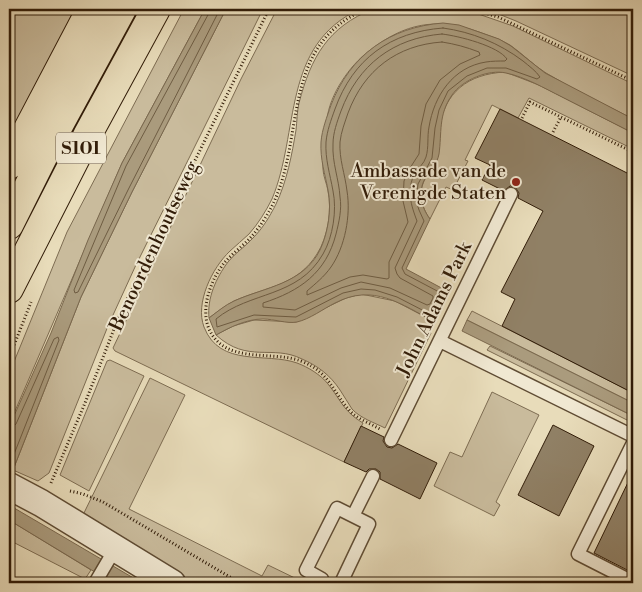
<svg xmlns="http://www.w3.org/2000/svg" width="642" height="592" viewBox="0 0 642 592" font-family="'Libre Bodoni',serif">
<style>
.green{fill:#c9bb9c;stroke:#7d6c52}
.water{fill:#aa9b7d;stroke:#7a684e}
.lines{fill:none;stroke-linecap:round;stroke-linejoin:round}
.shore{stroke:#6e5c42;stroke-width:1}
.building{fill:#908065;stroke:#311c08}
.lane-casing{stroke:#5f4c34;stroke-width:15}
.street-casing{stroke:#5f4c34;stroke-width:29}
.primary-casing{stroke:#311c08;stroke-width:30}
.path{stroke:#311c08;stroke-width:3;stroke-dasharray:1 2.5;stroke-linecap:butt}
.lane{stroke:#f0e8d2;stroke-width:12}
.street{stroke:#f0e8d2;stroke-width:26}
.primary{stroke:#e8dcba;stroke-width:28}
.poi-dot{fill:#8f2418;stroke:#f0e8d2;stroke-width:2}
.labels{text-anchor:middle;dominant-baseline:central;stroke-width:4;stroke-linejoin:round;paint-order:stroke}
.shield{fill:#f0e8d2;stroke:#6a5945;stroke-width:1}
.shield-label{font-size:18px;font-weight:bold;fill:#311c08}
.poi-label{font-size:19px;fill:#311c08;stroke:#f0e8d2;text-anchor:end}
.street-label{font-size:19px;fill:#311c08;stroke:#f0e8d2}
</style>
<rect width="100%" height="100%" fill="#e8dcba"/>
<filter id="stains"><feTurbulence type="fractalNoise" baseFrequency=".004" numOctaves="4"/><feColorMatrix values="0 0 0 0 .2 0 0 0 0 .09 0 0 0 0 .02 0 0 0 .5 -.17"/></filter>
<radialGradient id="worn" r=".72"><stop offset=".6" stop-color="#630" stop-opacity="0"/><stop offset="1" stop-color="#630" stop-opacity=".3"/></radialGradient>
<path class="green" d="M 9,9 L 83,9 L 9,143 Z
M 184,9 L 205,9 L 122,163 L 9,425 L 9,374 L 67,232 Z
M 226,9 L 263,9 L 135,267 L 108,326 L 49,473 L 38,481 L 13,470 L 81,297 L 132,192 Z
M 277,9 L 360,9 C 281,45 300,132 272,199 C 266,211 258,224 249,234 C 243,240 236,245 230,251 C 212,268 195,303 204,327 C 220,368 266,352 297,363 C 308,367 321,375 328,384 C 341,400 343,411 363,423 L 344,462 L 115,351 L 113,348 L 241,79 Z
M 373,9 L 464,9 L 513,26 L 633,84 L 633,119 C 604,104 574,90 546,73 C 533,65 523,54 510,45 C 500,39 489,36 479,32 C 436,17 405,23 369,51 C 350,65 329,95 327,120 C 325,136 322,153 323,169 C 323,176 327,184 328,191 C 332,210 328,237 317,254 C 297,286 266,287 234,301 C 225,306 217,312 209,318 C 207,298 216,278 228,262 C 235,253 245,247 253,238 C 263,228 270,216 276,204 C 287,181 292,154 296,130 C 297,121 297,112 299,103 C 311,57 328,27 373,9 Z
M 486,9 L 633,9 L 633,76 L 516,21 Z
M 505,72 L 539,85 L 633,133 L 633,149 L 529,98 L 518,118 L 492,105 L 465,160 L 468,161 L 453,190 L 446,187 L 430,219 C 421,207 417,190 427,176 C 430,171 435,167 437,160 C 440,150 438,140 439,130 C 444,92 468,74 505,72 Z
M 361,294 L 395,301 L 435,322 L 429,332 L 431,333 L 385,428 C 375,423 360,418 352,409 C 348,403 344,396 340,390 C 330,375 318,366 302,359 C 272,344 248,364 216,335 L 233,326 L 254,320 L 296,322 L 346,298 Z
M 472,311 L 633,393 L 633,403 L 467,320 Z
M 490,346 L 633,416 L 633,423 L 487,350 Z
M 110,360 L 144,376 L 89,491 L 60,475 L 107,361 Z
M 150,378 L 185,395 L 129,509 L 262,576 L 268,565 L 301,581 L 302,583 L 195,583 L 82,517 Z
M 492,392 L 539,415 L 496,502 L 500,505 L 494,516 L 434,486 L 450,452 L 462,457 Z
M 9,520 L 91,570 L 85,579 L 9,540 Z"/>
<path class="water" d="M 205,9 L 226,9 L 132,192 L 81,297 L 9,480 L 9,427 L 51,333 L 88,240 L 122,163 Z
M 443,23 L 459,25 L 499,39 L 511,46 L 545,73 L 633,119 L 633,133 C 609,121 586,109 562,97 C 544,88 525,77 506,73 C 489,69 462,80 452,95 C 438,115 442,133 439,154 C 437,164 432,169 426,177 C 417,191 421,207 430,219 L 406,269 L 449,292 L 435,322 C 401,304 373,283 335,303 C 323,309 310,319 297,322 C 287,324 274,319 263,319 C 247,319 230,327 216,335 L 209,318 C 217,312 225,305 234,301 C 265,287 303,284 320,250 C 328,233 332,209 328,190 C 325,174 320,159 321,142 C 322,129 327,117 331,105 C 350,55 390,27 443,23 Z
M 467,320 L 633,403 L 633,416 L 462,331 Z
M 9,505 L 142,583 L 113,583 L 9,520 Z"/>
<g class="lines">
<path class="shore" d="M 209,9 L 209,13 L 126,166 L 74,290 L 75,293 L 78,292 L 128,190 L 220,9
M 443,28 C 472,32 499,43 523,61 C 529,66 536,71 540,77 L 537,79 L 506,68 L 487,68 L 467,76 L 448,91 L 439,110 L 435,128 L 432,158 L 418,184 L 416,201 L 419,210 L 424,221 L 402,268 L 405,274 L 441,293 L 433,313 L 430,314 L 397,297 L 375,290 L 361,289 L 343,293 L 296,317 L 254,315 L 217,327 L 216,319 C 250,291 298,298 323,254 C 333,237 337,210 333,191 C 330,174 325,159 326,142 C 327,131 331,120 335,109 C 353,59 390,32 443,28 Z
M 442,34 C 459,36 498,46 507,59 L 505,61 C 499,61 492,61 486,62 C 453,67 434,96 429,127 C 427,137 429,147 426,157 C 424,164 418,168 415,173 C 406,190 411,205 417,221 L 395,268 L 397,274 L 400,278 L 433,296 L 433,298 L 430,304 L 427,305 L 390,288 L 361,282 L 341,288 L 295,310 L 263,307 L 263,303 C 300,291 326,273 336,234 C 339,222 342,209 340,197 C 339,179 332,163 333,144 C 333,133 337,122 341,111 C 358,65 393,38 442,34 Z
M 442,42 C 455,44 466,47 479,52 L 480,55 L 460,64 L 440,80 L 426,104 L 421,126 L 419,154 L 410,168 L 404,181 L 403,201 L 408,222 L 389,262 L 389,278 L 387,279 L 363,275 L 350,277 L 307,295 L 307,291 C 315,284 324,277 331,267 C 345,247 351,215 347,191 C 345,174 339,159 340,142 C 341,132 345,122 348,113 C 364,70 397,45 442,42 Z
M 9,427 L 13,427 L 16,424 L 54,339 L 58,337 L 59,340 L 9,467"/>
</g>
<path class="building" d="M 500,109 L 633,176 L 633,393 L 502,326 L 515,299 L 501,292 L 543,211 L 518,198 L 519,193 L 515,187 L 510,186 L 504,191 L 482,180 L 490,165 L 475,158 Z
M 553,425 L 594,446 L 559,516 L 518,495 Z
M 361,426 L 384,437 L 383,441 L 387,447 L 392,448 L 398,444 L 437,463 L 420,499 L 380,479 L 380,472 L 376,469 L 369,469 L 366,472 L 344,462 Z
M 633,472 L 633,573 L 594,553 Z"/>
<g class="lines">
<g class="lane-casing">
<path id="lane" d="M 440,341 L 633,436
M 391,440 L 511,194
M 633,443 L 578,554 L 633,582
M 322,579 L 306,570 L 337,508 L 353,516
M 95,583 L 115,549
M 341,583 L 369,524 L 353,516 L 373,476"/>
</g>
<g class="street-casing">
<path id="street" d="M 9,486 L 41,503 L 172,583"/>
</g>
<g class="primary-casing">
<path id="primary" d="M 9,165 L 91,9
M 9,225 L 59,125 L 122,9
M 9,289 L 87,136 L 156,9"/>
</g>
<path class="path" d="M 366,9 C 278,46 307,139 271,208 C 266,217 259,228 252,236 C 244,245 233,253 225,262 C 211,279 200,308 209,329 C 225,365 272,350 301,361 C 332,373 333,395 353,414 C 361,420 371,424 380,429
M 471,9 L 498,17 L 633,81
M 522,118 L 530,102 L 633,152
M 553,132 L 561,117
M 9,358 L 31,302
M 51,483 L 85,403 L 120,314 L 269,9
M 70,491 L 83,494 L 103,502 L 240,583"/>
<use href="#lane" class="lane"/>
<use href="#street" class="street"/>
<use href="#primary" class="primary"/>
</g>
<circle class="poi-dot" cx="516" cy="182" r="5"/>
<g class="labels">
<rect class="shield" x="56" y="132.5" width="50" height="31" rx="4"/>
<g class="shield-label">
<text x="81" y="148">S101</text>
</g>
<g class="poi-label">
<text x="506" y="171">Ambassade van de<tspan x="506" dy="22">Verenigde Staten</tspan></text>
</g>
<g class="street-label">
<text transform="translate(154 246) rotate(-65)">Benoordenhoutseweg</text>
<text transform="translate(434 309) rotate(-64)">John Adams Park</text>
</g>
</g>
<rect width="642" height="592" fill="none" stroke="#e8dcba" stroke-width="30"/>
<rect x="10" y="10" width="622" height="572" fill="none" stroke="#311c08" stroke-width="2.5"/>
<rect x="15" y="15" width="612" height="562" fill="none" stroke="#311c08"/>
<rect width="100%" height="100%" filter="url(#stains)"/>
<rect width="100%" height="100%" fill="url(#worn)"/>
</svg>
